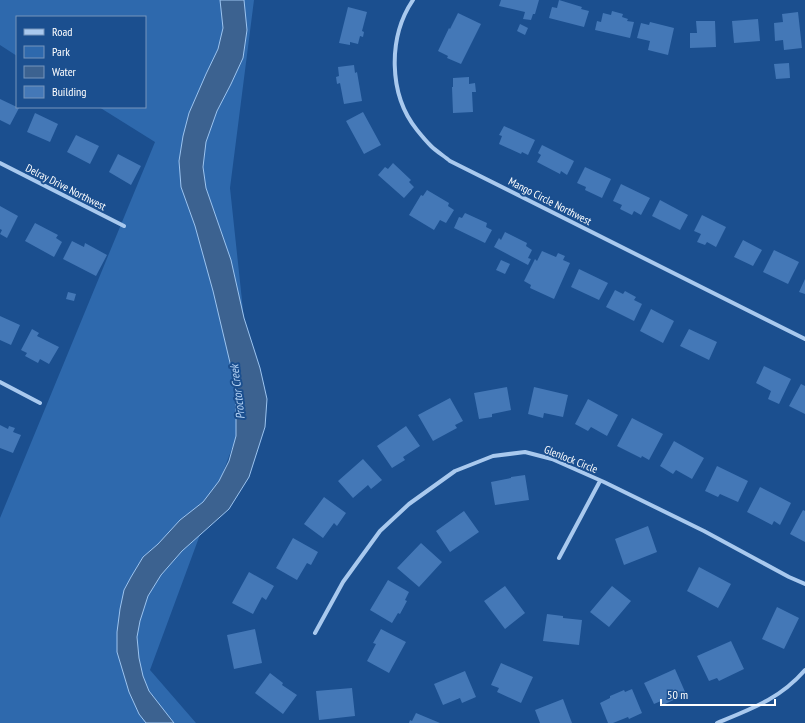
<svg xmlns="http://www.w3.org/2000/svg" width="805" height="723" viewBox="0 0 805 723" font-family="'PT Sans Narrow',sans-serif">
<style>
.green{fill:#2e69ad}
.water{fill:#3c6290;stroke:#9cc4f0}
.building{fill:#4478b7}
.lines{fill:none;stroke-linecap:round;stroke-linejoin:round}
.minor{stroke:#a9c9ee;stroke-width:4}
.labels{text-anchor:middle;dominant-baseline:central;stroke-width:4;stroke-linejoin:round;paint-order:stroke}
.street-label{font-size:11px;fill:#fff;stroke:#1b4f8f}
.water-label{font-size:12px;font-style:italic;fill:#b5d3f5;stroke:#1b4f8f}
</style>
<rect width="100%" height="100%" fill="#1b4f8f"/>
<path class="green" d="M 0,0 L 254,0 L 230,188 L 252,394 L 150,670 L 196,723 L 0,723 L 0,518 L 155,142 L 99,107 L 145,107 L 145,17 L 17,17 L 17,56 L 0,45 Z"/>
<path class="water" d="M 220,0 L 244,0 L 247,30 L 243,58 L 231,84 L 217,111 L 206,142 L 203,167 L 206,188 L 231,260 L 244,318 L 260,368 L 267,399 L 265,427 L 249,477 L 229,509 L 182,551 L 161,575 L 148,596 L 140,621 L 137,637 L 139,658 L 143,676 L 149,691 L 174,723 L 146,723 L 139,714 L 129,692 L 117,652 L 117,632 L 120,609 L 124,590 L 131,577 L 143,557 L 158,544 L 180,520 L 203,502 L 219,481 L 229,461 L 236,436 L 236,388 L 213,291 L 195,226 L 181,187 L 179,161 L 183,136 L 189,113 L 206,74 L 218,49 L 223,28 Z"/>
<path class="building" d="M 501,0 L 539,0 L 535,14 L 533,14 L 531,20 L 523,19 L 525,12 L 499,6 Z
M 559,0 L 582,7 L 581,9 L 589,11 L 584,27 L 549,18 L 552,7 L 557,8 Z
M 348,7 L 367,12 L 362,31 L 364,32 L 363,37 L 360,36 L 358,44 L 350,42 L 350,45 L 339,43 Z
M 612,11 L 623,14 L 622,17 L 628,19 L 627,21 L 634,22 L 630,38 L 595,30 L 597,21 L 601,22 L 603,13 L 611,15 Z
M 798,12 L 802,48 L 784,50 L 783,40 L 775,41 L 774,23 L 783,22 L 782,14 Z
M 458,13 L 481,24 L 461,64 L 447,58 L 448,56 L 438,51 L 449,28 L 450,29 Z
M 758,19 L 760,41 L 734,43 L 732,21 Z
M 696,21 L 715,21 L 716,47 L 690,48 L 690,33 L 697,33 Z
M 650,22 L 674,28 L 668,55 L 648,50 L 650,41 L 637,38 L 641,23 L 649,25 Z
M 520,24 L 528,28 L 525,35 L 517,31 Z
M 789,63 L 790,78 L 776,79 L 774,64 Z
M 354,65 L 355,73 L 357,72 L 362,101 L 344,104 L 340,83 L 337,84 L 336,77 L 339,76 L 338,67 Z
M 469,77 L 469,84 L 475,83 L 476,92 L 472,92 L 473,112 L 453,113 L 452,87 L 453,87 L 453,78 Z
M 0,99 L 19,108 L 10,125 L 0,120 Z
M 363,112 L 381,145 L 364,154 L 346,121 Z
M 35,113 L 58,124 L 50,142 L 27,132 Z
M 504,126 L 535,140 L 528,155 L 522,152 L 521,154 L 499,144 L 502,136 L 499,135 Z
M 76,135 L 99,146 L 90,164 L 67,152 Z
M 542,145 L 574,161 L 567,175 L 561,171 L 560,174 L 537,162 L 541,155 L 538,153 Z
M 118,154 L 141,166 L 131,185 L 109,172 Z
M 393,163 L 411,180 L 409,182 L 414,187 L 404,198 L 378,175 L 385,167 L 388,169 Z
M 585,167 L 611,179 L 602,198 L 585,190 L 586,187 L 577,183 Z
M 621,184 L 650,198 L 641,215 L 634,211 L 632,215 L 620,209 L 622,205 L 613,201 Z
M 427,190 L 449,203 L 448,206 L 454,210 L 446,223 L 440,220 L 434,230 L 409,215 L 421,195 L 423,196 Z
M 660,200 L 688,215 L 680,230 L 652,216 Z
M 0,206 L 18,216 L 7,238 L 0,234 L 2,230 L 0,229 Z
M 465,213 L 487,223 L 486,227 L 492,230 L 485,243 L 454,228 L 459,217 L 462,218 Z
M 702,215 L 726,227 L 716,247 L 707,242 L 705,245 L 697,242 L 701,234 L 694,231 Z
M 35,223 L 58,235 L 56,238 L 62,242 L 54,257 L 25,241 Z
M 505,232 L 527,243 L 526,246 L 532,250 L 528,258 L 531,259 L 528,265 L 494,247 L 499,238 L 501,240 Z
M 743,240 L 762,250 L 753,266 L 734,257 Z
M 72,241 L 84,247 L 85,243 L 107,255 L 96,276 L 63,259 Z
M 774,250 L 799,262 L 788,284 L 763,272 Z
M 542,251 L 556,257 L 558,253 L 565,256 L 563,260 L 570,263 L 554,299 L 530,288 L 531,285 L 524,281 L 535,259 L 537,261 Z
M 501,260 L 510,264 L 505,274 L 496,270 Z
M 579,269 L 608,283 L 599,300 L 571,287 Z
M 805,279 L 805,294 L 799,292 Z
M 615,290 L 623,294 L 625,291 L 636,297 L 634,300 L 642,304 L 634,321 L 606,307 Z
M 68,292 L 76,294 L 74,301 L 66,299 Z
M 651,309 L 674,321 L 663,343 L 640,331 Z
M 0,316 L 20,325 L 11,345 L 0,340 Z
M 32,329 L 39,333 L 37,336 L 59,347 L 49,364 L 40,359 L 38,363 L 25,356 L 27,353 L 21,350 Z
M 689,329 L 717,342 L 709,360 L 680,346 Z
M 764,366 L 791,379 L 779,404 L 768,399 L 771,391 L 756,383 Z
M 801,384 L 805,386 L 805,414 L 789,406 Z
M 507,387 L 511,410 L 492,414 L 492,417 L 479,419 L 474,393 Z
M 534,387 L 568,395 L 563,417 L 544,413 L 543,418 L 528,414 Z
M 450,398 L 463,421 L 455,425 L 457,428 L 433,441 L 418,415 Z
M 588,399 L 618,415 L 607,436 L 591,427 L 588,431 L 575,424 Z
M 632,418 L 663,434 L 649,460 L 642,456 L 641,458 L 617,446 Z
M 0,425 L 8,429 L 9,426 L 15,428 L 13,432 L 21,435 L 13,453 L 0,448 Z
M 406,426 L 420,446 L 403,457 L 405,460 L 392,468 L 377,446 Z
M 674,441 L 704,458 L 692,479 L 676,470 L 673,474 L 660,466 Z
M 363,459 L 382,480 L 371,489 L 368,485 L 353,498 L 338,481 Z
M 717,466 L 748,481 L 738,502 L 720,494 L 718,497 L 705,491 Z
M 525,475 L 529,500 L 495,505 L 491,482 L 511,478 L 511,477 Z
M 760,487 L 791,503 L 780,525 L 774,521 L 772,525 L 747,512 Z
M 324,497 L 346,513 L 337,526 L 334,523 L 323,538 L 304,524 Z
M 803,510 L 805,511 L 805,542 L 790,534 Z
M 464,511 L 479,532 L 450,552 L 436,531 Z
M 648,526 L 657,552 L 624,565 L 615,539 Z
M 293,538 L 318,552 L 311,565 L 307,563 L 297,580 L 276,568 Z
M 421,543 L 442,562 L 419,587 L 397,568 Z
M 699,567 L 731,584 L 718,608 L 687,591 Z
M 249,572 L 274,586 L 266,600 L 262,597 L 253,614 L 232,603 Z
M 388,580 L 409,592 L 405,600 L 407,601 L 400,614 L 398,613 L 392,623 L 370,610 Z
M 505,586 L 525,613 L 505,629 L 484,601 Z
M 612,586 L 631,601 L 609,627 L 590,612 Z
M 777,607 L 799,618 L 784,649 L 762,639 Z
M 547,614 L 563,616 L 563,618 L 582,620 L 579,645 L 543,641 Z
M 255,629 L 262,663 L 234,669 L 227,635 Z
M 381,629 L 406,642 L 389,673 L 367,661 L 376,644 L 373,643 Z
M 731,641 L 744,669 L 719,681 L 717,678 L 709,681 L 697,656 Z
M 501,663 L 533,677 L 521,703 L 497,692 L 499,688 L 491,685 Z
M 675,669 L 686,694 L 663,705 L 661,701 L 654,704 L 644,683 Z
M 465,671 L 476,697 L 462,703 L 460,698 L 443,705 L 434,684 Z
M 270,673 L 283,683 L 282,685 L 297,695 L 283,714 L 255,693 Z
M 352,688 L 355,716 L 319,720 L 316,691 Z
M 632,689 L 642,713 L 629,719 L 628,717 L 613,723 L 608,723 L 600,703 L 610,698 L 610,696 L 624,690 L 625,692 Z
M 563,699 L 572,723 L 540,723 L 535,710 Z
M 416,713 L 440,723 L 409,723 L 410,720 L 412,721 Z"/>
<g class="lines">
<path class="minor" d="M 413,0 C 388,37 388,94 417,130 C 421,135 426,141 431,146 C 436,151 444,156 450,161 L 805,339
M 0,163 L 124,226
M 0,382 L 40,403
M 559,558 L 600,481
M 315,633 L 343,582 L 380,531 L 409,504 L 455,471 L 493,456 L 525,452 L 552,459 L 604,482 L 704,531 L 789,577 L 805,584
M 717,723 C 751,709 780,699 805,670"/>
</g>
<g class="labels">
<g class="street-label">
<text transform="translate(66 187) rotate(27)">Delray Drive Northwest</text>
<text transform="translate(550 201) rotate(27)">Mango Circle Northwest</text>
<text transform="translate(571 459) rotate(22)">Glenlock Circle</text>
</g>
<g class="water-label">
<text transform="translate(237 392) rotate(-97)">Proctor Creek</text>
</g>
</g>
<rect x="16" y="16" width="130" height="92" fill="#1b4f8f" stroke="#7695bc"/>
<rect x="24" y="29" width="20" height="6" fill="#a9c9ee" stroke="#7695bc"/>
<text x="52" y="36" font-size="12" fill="#ffffff">Road</text>
<rect x="24" y="46" width="20" height="12" fill="#2e69ad" stroke="#7695bc"/>
<text x="52" y="56" font-size="12" fill="#ffffff">Park</text>
<rect x="24" y="66" width="20" height="12" fill="#3c6290" stroke="#7695bc"/>
<text x="52" y="76" font-size="12" fill="#ffffff">Water</text>
<rect x="24" y="86" width="20" height="12" fill="#4478b7" stroke="#7695bc"/>
<text x="52" y="96" font-size="12" fill="#ffffff">Building</text>
<path d="M661 699v6h114v-6" fill="none" stroke="#ffffff" stroke-width="2"/>
<text x="667" y="699" font-size="12" fill="#ffffff" stroke="#1b4f8f" stroke-width="3" paint-order="stroke">50 m</text>
</svg>
